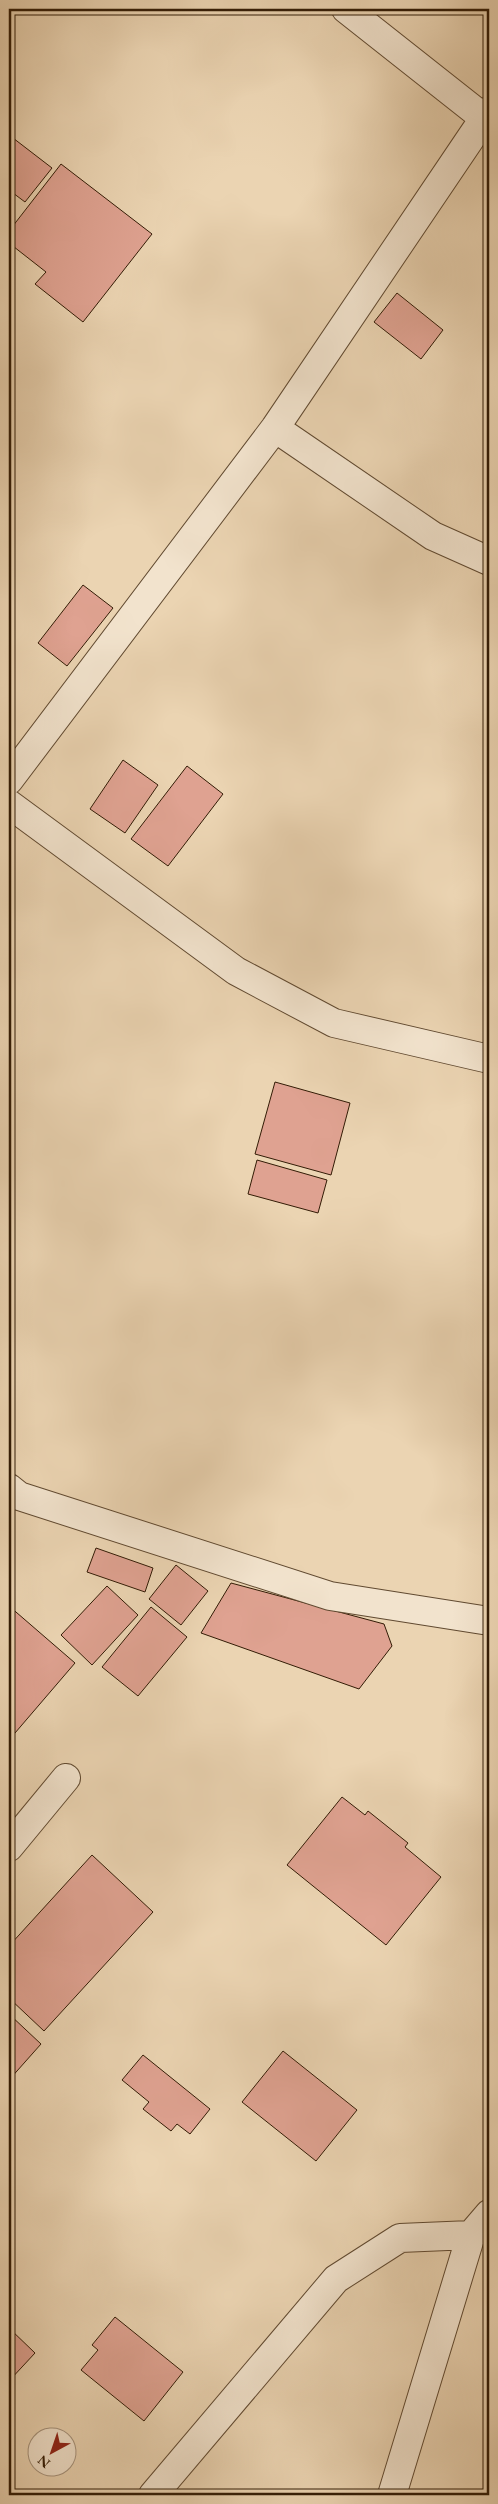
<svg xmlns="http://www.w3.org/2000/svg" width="498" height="2504" viewBox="0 0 498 2504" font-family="'EB Garamond',serif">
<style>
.building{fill:#dfa291;stroke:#331c06}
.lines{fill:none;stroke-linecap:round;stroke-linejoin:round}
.minor-casing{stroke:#614a31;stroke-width:30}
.minor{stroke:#f2e3cd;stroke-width:28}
</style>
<rect width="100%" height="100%" fill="#ebd4b2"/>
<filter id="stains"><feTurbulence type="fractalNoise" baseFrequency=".004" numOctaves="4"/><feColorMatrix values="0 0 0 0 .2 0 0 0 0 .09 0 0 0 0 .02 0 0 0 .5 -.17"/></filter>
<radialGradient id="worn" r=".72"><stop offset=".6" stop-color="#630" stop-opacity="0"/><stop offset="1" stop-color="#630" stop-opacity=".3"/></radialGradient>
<path class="building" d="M 13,138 L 52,168 L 25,202 L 9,190 L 9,144 Z
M 61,164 L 152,234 L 83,322 L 35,284 L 46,272 L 9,243 L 9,231 Z
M 397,293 L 443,330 L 421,359 L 374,322 Z
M 83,585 L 113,608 L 67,666 L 38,643 Z
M 123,760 L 158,785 L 125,833 L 90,809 Z
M 187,766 L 223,794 L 168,866 L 131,839 Z
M 275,1082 L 350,1103 L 331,1175 L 255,1154 Z
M 257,1160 L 327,1180 L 318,1213 L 248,1194 Z
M 96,1548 L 153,1568 L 145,1592 L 87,1572 Z
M 176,1565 L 208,1591 L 181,1625 L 149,1599 Z
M 231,1583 L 384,1624 L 392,1646 L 359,1689 L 201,1633 Z
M 107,1586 L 138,1615 L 92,1665 L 61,1635 Z
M 9,1606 L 75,1663 L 9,1740 Z
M 151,1607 L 187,1637 L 138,1696 L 102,1667 Z
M 342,1797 L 365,1815 L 368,1811 L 408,1843 L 405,1847 L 441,1877 L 386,1945 L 287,1865 Z
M 92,1855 L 153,1912 L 44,2031 L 9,1998 L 9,1946 Z
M 9,2014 L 41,2044 L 9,2080 Z
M 283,2051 L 357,2110 L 316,2161 L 242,2102 Z
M 143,2055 L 210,2109 L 190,2134 L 177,2124 L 171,2131 L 143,2109 L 149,2102 L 122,2080 Z
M 115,2317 L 183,2372 L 144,2421 L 81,2370 L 98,2350 L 92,2345 Z
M 9,2328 L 35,2353 L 9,2381 Z"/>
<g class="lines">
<g class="minor-casing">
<path id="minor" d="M 346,9 L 489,122
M 275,428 L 433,536 L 489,561
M 9,780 L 275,428 L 489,111
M 9,804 L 236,971 L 334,1023 L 489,1059
M 9,1488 L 19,1496 L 330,1596 L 489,1621
M 9,1847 L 66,1778
M 153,2495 L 336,2279 L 400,2238 L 471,2235
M 392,2495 L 471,2235 L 489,2214"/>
</g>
<use href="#minor" class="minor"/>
</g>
<rect width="498" height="2504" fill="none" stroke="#ebd4b2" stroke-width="30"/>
<rect x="10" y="10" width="478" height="2484" fill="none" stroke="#331c06" stroke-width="2.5"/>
<rect x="15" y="15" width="468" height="2474" fill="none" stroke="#331c06"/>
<g transform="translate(52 2452) rotate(220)"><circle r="24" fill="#f2e3cd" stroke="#a6937d"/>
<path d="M0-4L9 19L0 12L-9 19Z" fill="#8f2418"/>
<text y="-8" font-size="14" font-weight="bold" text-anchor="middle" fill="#331c06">N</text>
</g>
<rect width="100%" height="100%" filter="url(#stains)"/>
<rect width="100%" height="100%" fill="url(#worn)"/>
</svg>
